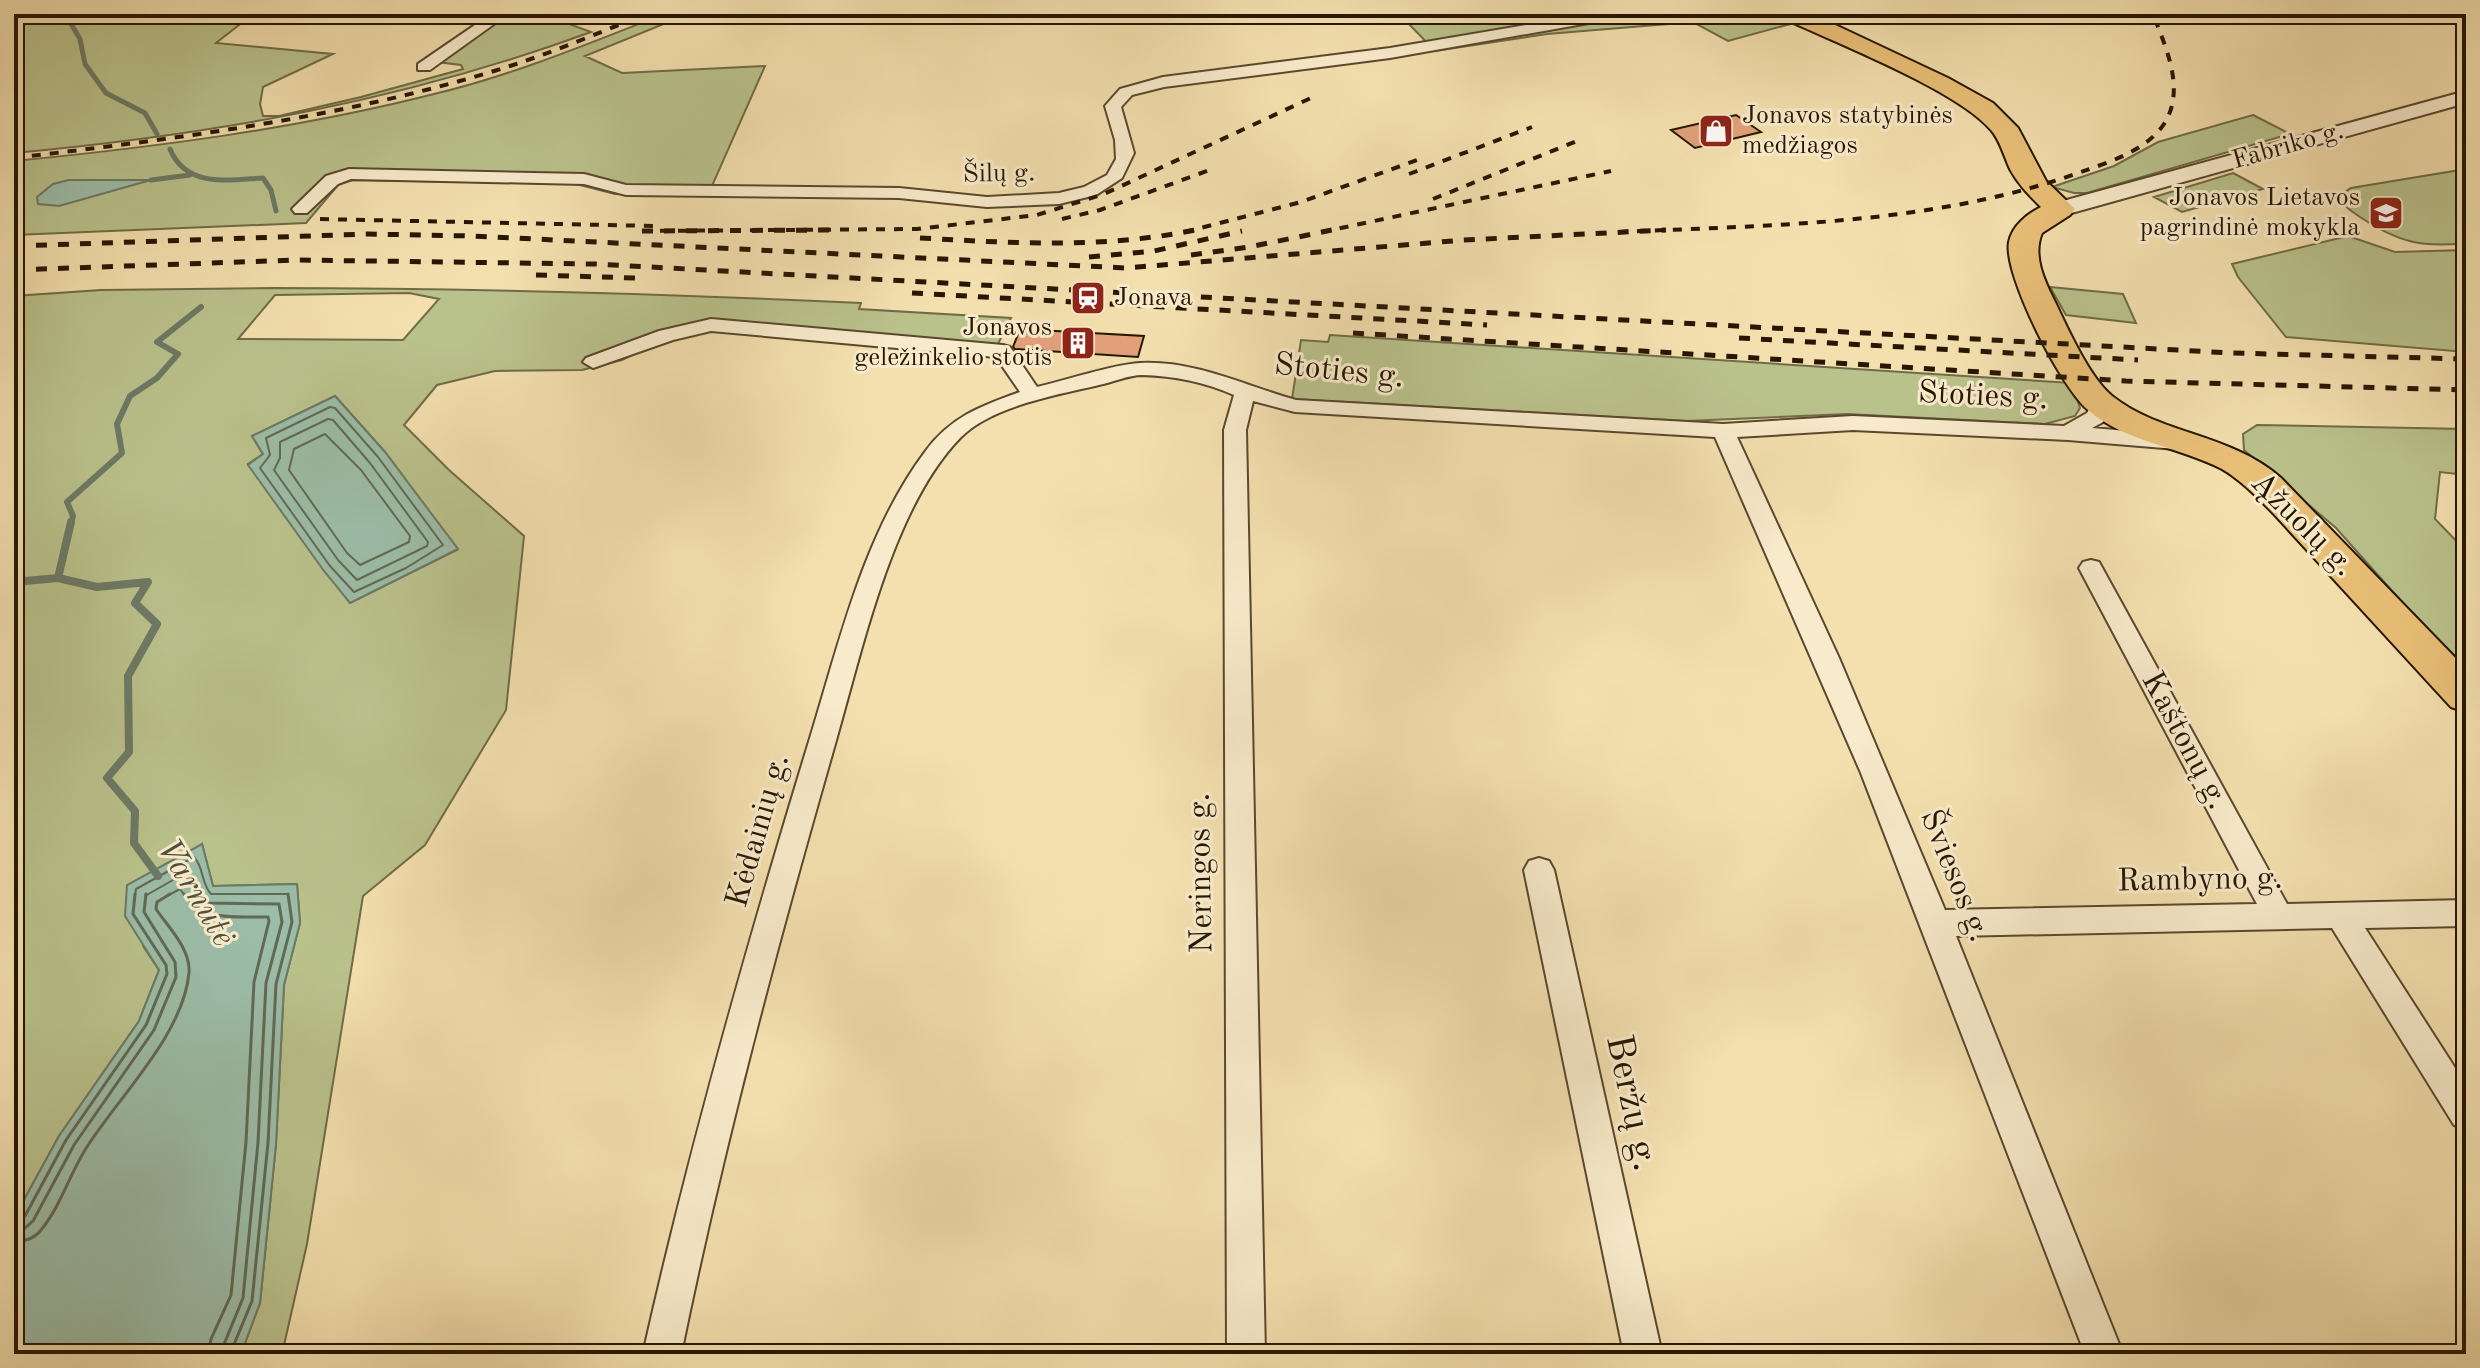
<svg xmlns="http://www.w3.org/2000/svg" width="2480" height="1368" viewBox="0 0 2480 1368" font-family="'Old Standard TT',serif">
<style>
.green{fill:#bac28c;stroke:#706c47;stroke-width:2;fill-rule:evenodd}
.water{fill:#9cbda8;stroke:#6d7a66;stroke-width:2}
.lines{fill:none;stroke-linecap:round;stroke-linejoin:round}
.shore-far1{stroke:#616a55;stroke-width:2}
.shore{stroke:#616a55;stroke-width:3}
.stream-far2{stroke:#6d7a66;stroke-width:5}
.stream-far1{stroke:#6d7a66;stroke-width:6}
.stream{stroke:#6d7a66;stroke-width:8}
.building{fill:#e2a17b;stroke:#261602;stroke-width:2}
.minor-casing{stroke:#5a482d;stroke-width:4}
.tertiary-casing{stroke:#5a482d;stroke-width:4}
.primary-casing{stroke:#261602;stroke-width:4}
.minor{fill:#f8ebcb;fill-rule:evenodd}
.tertiary{fill:#f8ebcb;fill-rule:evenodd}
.primary{fill:#eac078;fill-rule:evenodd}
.rail-far1{stroke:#261602;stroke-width:4;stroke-dasharray:9 9;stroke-linecap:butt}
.rail{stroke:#261602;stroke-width:5;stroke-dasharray:11 11;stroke-linecap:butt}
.labels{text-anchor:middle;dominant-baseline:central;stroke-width:6;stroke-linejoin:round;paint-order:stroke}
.far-poi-label{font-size:26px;fill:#261602;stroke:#f8ebcb;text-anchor:start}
.far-street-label{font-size:26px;fill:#261602;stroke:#f8ebcb}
.street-label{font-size:32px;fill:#261602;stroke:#f8ebcb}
.water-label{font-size:34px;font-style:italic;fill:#4f503c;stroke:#f8ebcb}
.near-street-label{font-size:38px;fill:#261602;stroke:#f8ebcb}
</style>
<rect width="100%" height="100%" fill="#f4e0af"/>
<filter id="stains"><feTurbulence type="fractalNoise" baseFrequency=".0025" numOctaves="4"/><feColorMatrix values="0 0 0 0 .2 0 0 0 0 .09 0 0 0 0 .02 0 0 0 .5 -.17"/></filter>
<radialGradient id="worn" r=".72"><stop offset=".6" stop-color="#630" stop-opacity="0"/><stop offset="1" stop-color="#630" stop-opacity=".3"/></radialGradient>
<path class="green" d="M 14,14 L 253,14 L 216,43 L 333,54 L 263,87 L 260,104 L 263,116 L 279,116 L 361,97 L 463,69 L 461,65 L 429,61 L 497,14 L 542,14 L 591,32 C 400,102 216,134 14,153 Z
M 664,14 L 688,14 L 585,56 L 622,73 L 765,66 L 708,195 L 615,194 L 576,184 L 353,180 L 338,185 L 306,223 L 14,235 L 14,161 C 156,147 296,129 434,94 C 513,75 588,44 664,14 Z
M 1438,14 L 1772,14 L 1794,23 L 1728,41 L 1693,22 L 1547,34 L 1435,51 L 1404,19 Z
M 2253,115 L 2290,134 L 2087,193 L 2074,193 L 2052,187 L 2114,166 L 2158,142 Z
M 2466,169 L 2466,243 C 2421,248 2398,242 2360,217 C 2350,210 2341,206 2342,194 L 2351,188 Z
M 2233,173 L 2263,189 L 2182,212 L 2154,197 Z
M 2348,236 L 2395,252 L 2466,250 L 2466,352 L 2286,337 L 2238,277 L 2232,264 Z
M 2050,287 L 2123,294 L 2136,323 L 2066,315 Z
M 274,288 C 470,288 666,294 861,303 L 859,309 L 1011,318 L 994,352 L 718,329 L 673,335 L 622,360 L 582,370 L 495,371 L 437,385 L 404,425 L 449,470 L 524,536 L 506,710 L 425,845 L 363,896 L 307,1244 L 282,1354 L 236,1354 L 245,1343 L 260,1303 L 276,1144 L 284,985 L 300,923 L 297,884 L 213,886 L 202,844 L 143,946 L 159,970 L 139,1021 L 59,1136 L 14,1218 L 14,296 L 101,290 ZM 409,293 L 439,299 L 403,340 L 238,339 L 275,295 ZM 335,396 L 385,452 L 457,550 L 350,603 L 248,464 L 263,454 L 252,436 Z
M 1330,335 L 2072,383 L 2080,408 L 2075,416 L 2045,424 L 1847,414 L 1686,421 L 1292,399 L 1301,340 L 1328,342 Z
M 2257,425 L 2466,429 L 2466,475 L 2440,472 L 2435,519 L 2466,551 L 2466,668 L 2410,611 L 2336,528 L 2244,450 L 2243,434 Z"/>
<path class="water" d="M 69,180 L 151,180 L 59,206 L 38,204 L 37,197 L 53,184 Z
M 335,396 L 385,452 L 458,549 L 350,603 L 324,571 L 248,465 L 263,454 L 252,436 Z
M 202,844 L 213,886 L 297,884 L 300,923 L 284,985 L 276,1144 L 260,1303 L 245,1343 L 236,1354 L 14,1354 L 14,1218 L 59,1136 L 139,1021 L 159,970 L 125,916 L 127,885 Z"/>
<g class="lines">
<path class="shore-far1" d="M 330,407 L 335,408 L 378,457 L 443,545 L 406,568 L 354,592 L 330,566 L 260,468 L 270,455 L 266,438 Z
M 328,419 L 333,420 L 370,463 L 428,542 L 427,546 L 357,580 L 338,560 L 274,470 L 280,458 L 280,442 Z
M 325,434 L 361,470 L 410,536 L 409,542 L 360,565 L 347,553 L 289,470 L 294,449 Z
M 135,896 L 136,889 L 194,857 C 204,867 201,884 211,894 L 288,894 L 288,896
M 145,896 L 187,872 L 199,896
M 167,896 L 180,889 L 185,896"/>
<path class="shore" d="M 184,894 C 203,923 237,916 268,917 L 269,921 L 254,982 L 246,1142 L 231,1295 L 211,1339 L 208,1354
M 197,894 L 207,903 L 279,904 L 282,922 L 266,983 L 258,1142 L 243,1298 L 220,1354
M 14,1220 L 25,1216 L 66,1140 L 146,1025 L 167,974 L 166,965 L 133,914 L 135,894
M 14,1230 L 24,1229 L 33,1221 L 74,1145 L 154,1030 L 176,977 L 175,962 L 144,912 L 146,894
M 14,1242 C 25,1241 34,1239 41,1230 C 60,1207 69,1176 85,1150 C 117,1098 183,1036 189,973 C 191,949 168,927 156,909 L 157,902 L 170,894
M 230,1354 L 252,1301 L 268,1143 L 276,984 L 292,922 L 288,894"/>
<path class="stream-far2" d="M 41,14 L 70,22 L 80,39 L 85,64 L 106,93 L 145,113 L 157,134
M 170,149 C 186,188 228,180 263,178 L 271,190 L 276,211
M 151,180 L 190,175"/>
<path class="stream-far1" d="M 71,524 L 73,516 L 67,502 L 122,453 L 117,424 L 130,396 L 157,378 L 178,354 L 157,342 L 201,307"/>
<path class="stream" d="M 71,522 L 58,578 L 97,587 L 148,582 L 135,603 L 157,624 L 128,676 L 129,752 L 107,778 L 135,811 L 134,843 L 158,876
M 14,582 L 58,578"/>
</g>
<path class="building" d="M 1736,115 L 1761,132 L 1695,148 L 1671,130 Z
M 1020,329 L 1144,336 L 1138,357 L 1015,349 L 1013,347 Z"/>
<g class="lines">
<g class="minor-casing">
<path id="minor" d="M 491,14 L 508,14 L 430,70 L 418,70 L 418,64 Z
M 1591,14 L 1624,14 L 1617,18 L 1390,58 L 1164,87 L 1132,95 L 1121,107 L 1134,153 L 1122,178 L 1096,195 L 1059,204 L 987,207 L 899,198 L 626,195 L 584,184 L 351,179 L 338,184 L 307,213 L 295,213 L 292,209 L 326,176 L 349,169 L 584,174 L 626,185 L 899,188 L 987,197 L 1059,193 L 1084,187 L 1107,175 L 1116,159 L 1115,140 L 1105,106 L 1120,89 L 1163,77 L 1390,48 Z
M 711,319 L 1003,345 L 1010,347 L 1037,387 C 1067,380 1111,365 1140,363 C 1194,360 1246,386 1296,400 L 1723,424 L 1853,416 L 2064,426 L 2087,413 L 2094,400 L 2110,400 L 2113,405 L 2103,422 L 2092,428 L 2176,435 L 2184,437 L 2187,442 L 2184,447 L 2176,449 L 2068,440 L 1853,430 L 1737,437 L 1839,658 L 1945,910 L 2257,904 L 2079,568 L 2083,562 L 2091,560 L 2099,562 L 2287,904 L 2466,900 L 2466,926 L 2365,928 L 2466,1085 L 2466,1130 L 2454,1125 L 2332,928 L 1956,936 L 2123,1354 L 2085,1354 L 1861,773 L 1715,437 L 1295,412 L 1253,401 L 1246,430 L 1265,1354 L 1227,1354 L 1224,430 L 1234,395 C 1205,382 1174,376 1142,375 C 1129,375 1113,382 1099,385 C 1057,395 991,406 960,438 C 892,508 862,651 835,744 C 777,946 723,1148 681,1354 L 643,1354 C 689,1149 746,948 807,748 C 838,649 862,536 925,452 C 950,417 981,406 1020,392 L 996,357 L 711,331 L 673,340 L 593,368 L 583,362 L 586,358 L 659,331 Z
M 1539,858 L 1549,861 L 1554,870 L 1662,1354 L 1624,1354 L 1524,870 L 1529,861 Z"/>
</g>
<g class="tertiary-casing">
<path id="tertiary" d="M 2466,91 L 2466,103 L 2068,214 L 2060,216 L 2049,209 L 2052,204 Z"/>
</g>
<g class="primary-casing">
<path id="primary" d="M 1781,14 L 1812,14 L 1948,78 L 1993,103 L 2018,128 L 2046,181 L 2075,209 L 2070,215 L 2042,233 C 2032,256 2045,282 2055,302 C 2068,329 2089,377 2112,396 C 2161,435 2230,433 2281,478 L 2466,669 L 2466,712 L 2451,707 L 2273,513 C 2257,497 2241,480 2222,469 C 2180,447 2125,442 2088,410 C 2062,389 2003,275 2009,242 C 2012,226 2027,214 2041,207 C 2029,195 2018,184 2010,169 C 2004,156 2000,140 1991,130 C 1957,90 1836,43 1785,19 Z"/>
</g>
<use href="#minor" class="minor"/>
<use href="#tertiary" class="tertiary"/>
<use href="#primary" class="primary"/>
<path class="rail-far1" d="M 14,158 C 181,138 350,117 510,66 C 557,51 602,31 647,14
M 1409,174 L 1532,127
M 1433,199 L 1577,141
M 320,219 L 653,226
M 1062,219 L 1100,210 L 1215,168
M 642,231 L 917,229 L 1037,215 L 1104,194 L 1311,98
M 1185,232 L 1301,202 L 1420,159
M 1322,232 L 1611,171
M 1619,232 C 1774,225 1933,225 2081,172 C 2109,162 2146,151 2164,124 C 2186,90 2166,48 2153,14"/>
<path class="rail" d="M 642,231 L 835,230
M 920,238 C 1013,243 1103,249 1195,230
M 14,246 L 368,234 L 473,236 L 1126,268 L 1464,240 L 1666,230
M 1191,255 L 1249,247 L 1332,230
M 1089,257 L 1154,251 L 1242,231
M 14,270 L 297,260 L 595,264 L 2232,353 L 2466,359
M 536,275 L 636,278
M 912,293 L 1487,325
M 1353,333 L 2126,381 L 2466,390
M 1739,338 L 2138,360"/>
</g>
<defs>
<g id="shop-square" transform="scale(1.8)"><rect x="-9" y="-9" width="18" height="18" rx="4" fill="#8f2418" stroke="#f8ebcb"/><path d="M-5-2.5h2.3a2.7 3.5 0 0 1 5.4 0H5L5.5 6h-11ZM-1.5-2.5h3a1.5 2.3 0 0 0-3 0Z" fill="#fff"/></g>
<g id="school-square" transform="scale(1.8)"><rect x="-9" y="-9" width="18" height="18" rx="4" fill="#8f2418" stroke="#f8ebcb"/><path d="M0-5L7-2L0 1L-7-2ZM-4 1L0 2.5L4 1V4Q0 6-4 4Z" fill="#fff"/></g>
<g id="station-square" transform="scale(1.8)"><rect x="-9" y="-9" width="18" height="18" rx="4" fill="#8f2418" stroke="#f8ebcb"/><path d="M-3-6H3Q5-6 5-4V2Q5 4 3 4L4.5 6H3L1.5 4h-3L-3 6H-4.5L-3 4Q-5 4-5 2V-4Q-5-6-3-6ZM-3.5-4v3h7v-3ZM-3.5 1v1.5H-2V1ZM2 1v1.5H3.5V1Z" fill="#fff"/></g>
<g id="building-square" transform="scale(1.8)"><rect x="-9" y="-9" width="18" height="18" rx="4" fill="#8f2418" stroke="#f8ebcb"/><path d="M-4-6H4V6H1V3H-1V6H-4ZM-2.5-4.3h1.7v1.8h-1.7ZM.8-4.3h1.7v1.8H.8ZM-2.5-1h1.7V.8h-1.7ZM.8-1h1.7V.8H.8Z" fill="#fff"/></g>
</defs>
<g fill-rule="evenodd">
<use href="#shop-square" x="1716" y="131"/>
<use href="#school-square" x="2386" y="213"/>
<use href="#station-square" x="1088" y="298"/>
<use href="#building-square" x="1078" y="343"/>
</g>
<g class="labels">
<g class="far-poi-label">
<text x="1742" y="116">Jonavos statybinės<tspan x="1742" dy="30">medžiagos</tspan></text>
<text x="2360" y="198" text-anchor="end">Jonavos Lietavos<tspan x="2360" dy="30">pagrindinė mokykla</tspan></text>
<text x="1114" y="298">Jonava</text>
<text x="1052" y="328" text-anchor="end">Jonavos<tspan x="1052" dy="30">geležinkelio stotis</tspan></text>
</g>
<g class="far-street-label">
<text transform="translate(2288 146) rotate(-16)">Fabriko g.</text>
<text transform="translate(999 174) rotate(-1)">Šilų g.</text>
</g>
<g class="street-label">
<text transform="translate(1339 372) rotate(6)">Stoties g.</text>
<text transform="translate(1983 397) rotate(3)">Stoties g.</text>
<text transform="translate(2302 525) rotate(45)">Ąžuolų g.</text>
<text transform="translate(2184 741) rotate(62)">Kaštonų g.</text>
<text transform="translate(759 831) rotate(-74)">Kėdainių g.</text>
<text transform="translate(1202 873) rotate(-91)">Neringos g.</text>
<text transform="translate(1954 876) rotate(68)">Šviesos g.</text>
<text transform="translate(2200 881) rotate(-1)">Rambyno g.</text>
</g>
<g class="water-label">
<text transform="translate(195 893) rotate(59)">Varnutė</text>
</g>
<g class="near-street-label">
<text transform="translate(1631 1103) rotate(78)">Beržų g.</text>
</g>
</g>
<rect width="2480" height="1368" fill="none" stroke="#f4e0af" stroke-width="48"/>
<rect x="16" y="16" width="2448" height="1336" fill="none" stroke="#261602" stroke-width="4"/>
<rect x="24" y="24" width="2432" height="1320" fill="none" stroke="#261602" stroke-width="2"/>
<rect width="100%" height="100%" filter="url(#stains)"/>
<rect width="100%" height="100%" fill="url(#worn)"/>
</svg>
